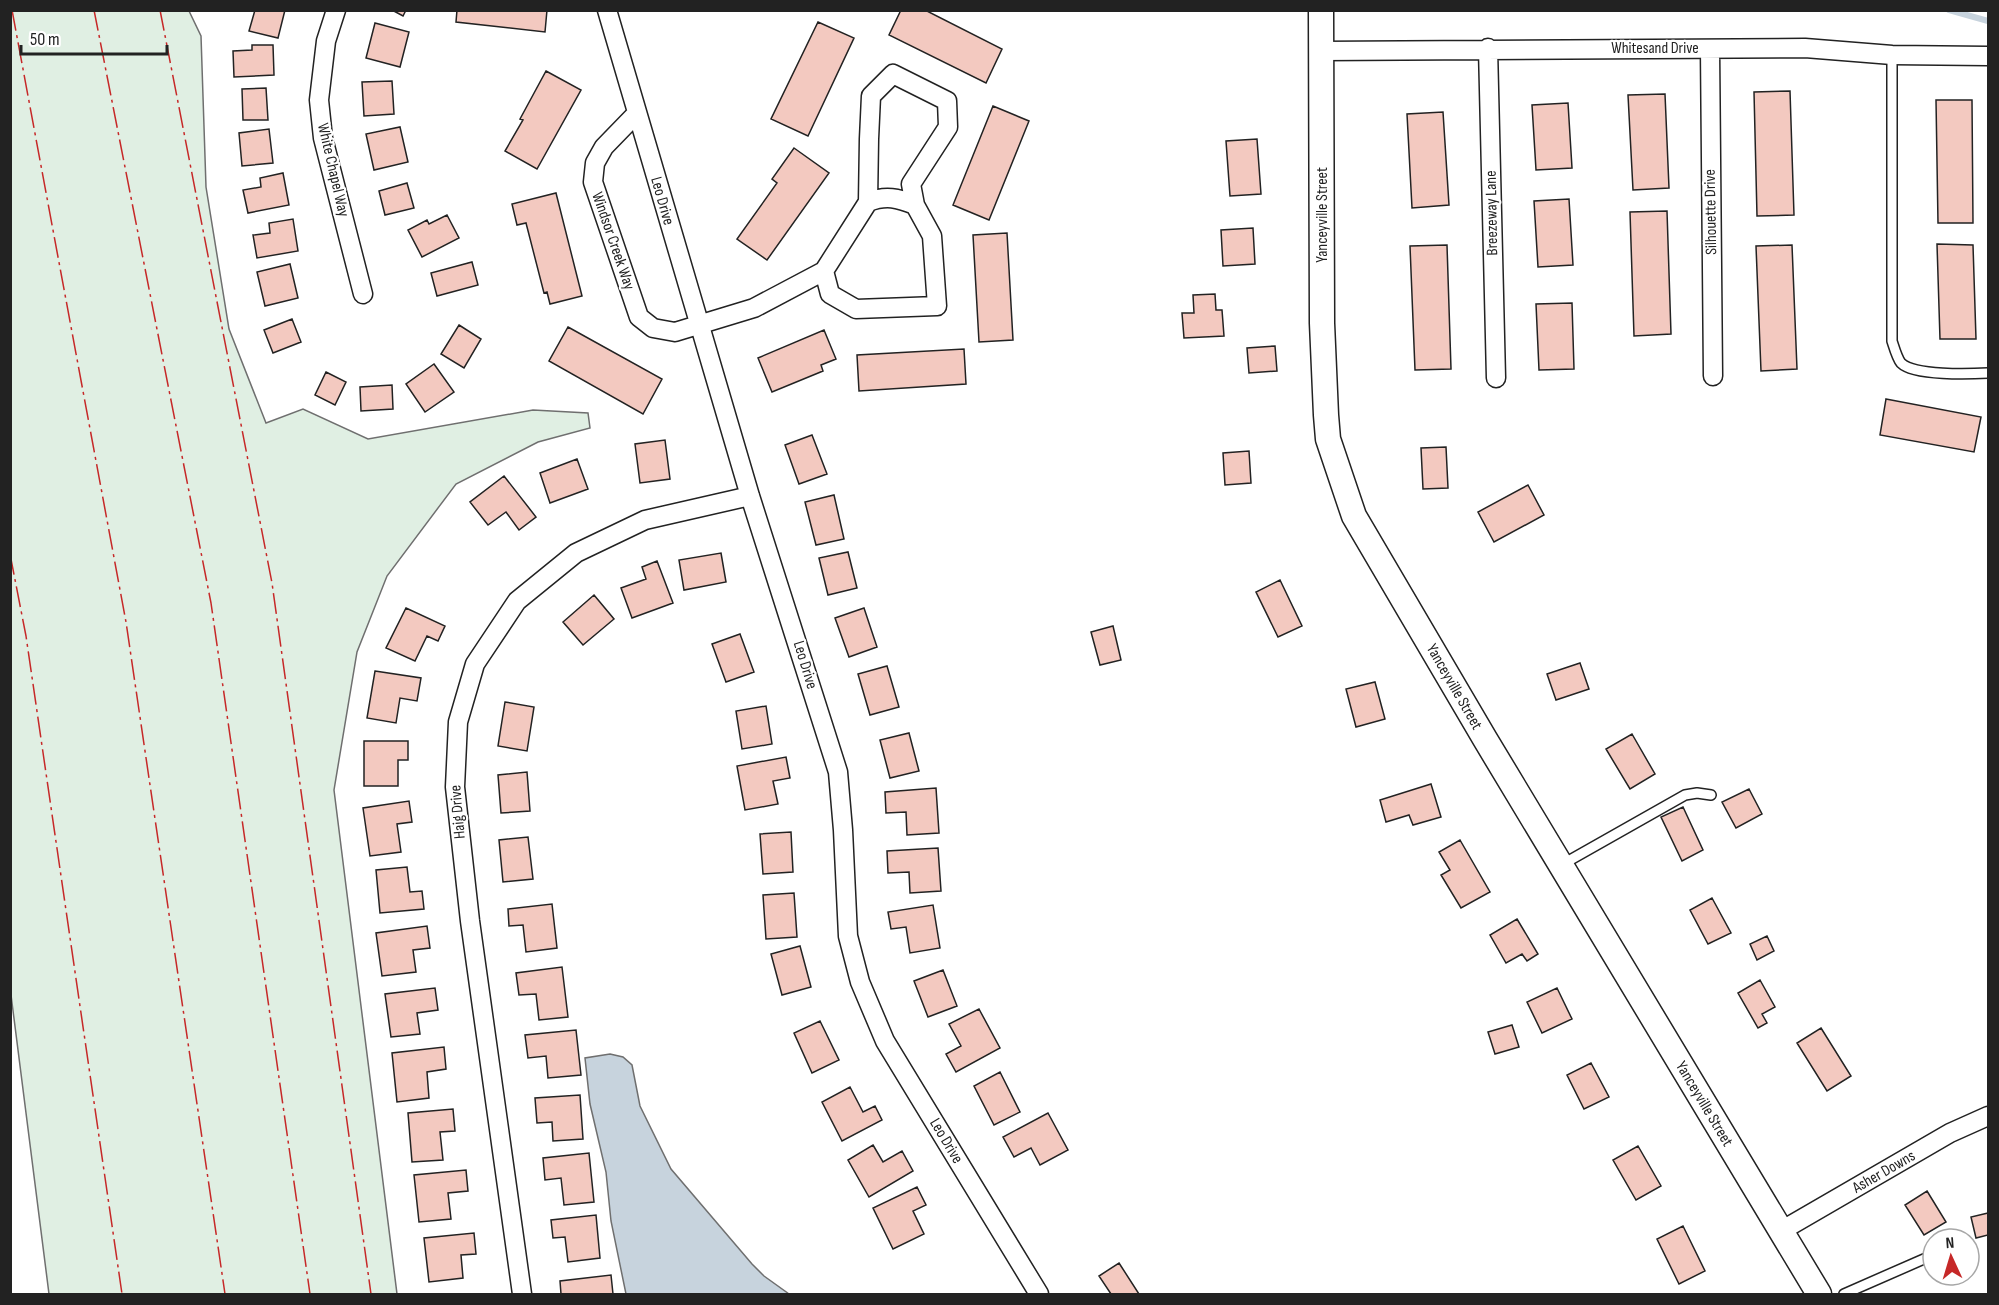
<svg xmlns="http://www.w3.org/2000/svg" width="1999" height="1305" viewBox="0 0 1999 1305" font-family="'Sofia Sans Condensed',sans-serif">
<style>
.green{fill:#e0efe3;stroke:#6f6f6f;stroke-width:1.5}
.water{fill:#c7d3dd;stroke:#6f6f6f;stroke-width:1.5}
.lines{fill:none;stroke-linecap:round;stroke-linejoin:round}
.stream{stroke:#c7d3dd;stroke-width:6}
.building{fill:#f3c9c0;stroke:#222;stroke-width:1.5}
.service-casing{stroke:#222;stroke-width:12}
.minor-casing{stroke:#222;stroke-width:21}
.secondary-casing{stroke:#222;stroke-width:27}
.service{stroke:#fff;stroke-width:9}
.minor{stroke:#fff;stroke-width:18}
.secondary{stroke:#fff;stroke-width:24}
.power{stroke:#c62828;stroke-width:1.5;stroke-dasharray:21 4.5 3 4.5;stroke-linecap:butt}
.labels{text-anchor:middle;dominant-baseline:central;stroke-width:4.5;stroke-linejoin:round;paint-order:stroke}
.street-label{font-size:16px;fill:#222;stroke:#fff}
</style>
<rect width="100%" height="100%" fill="#fff"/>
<path class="green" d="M 10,11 L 189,11 L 201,36 L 206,187 L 229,329 L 266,423 L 303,409 L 368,439 L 533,410 L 588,413 L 590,428 L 538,442 L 456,484 L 387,576 L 357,652 L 334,790 L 397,1294 L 49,1294 L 10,987 Z"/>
<path class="water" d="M 610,1054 L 623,1057 L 632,1065 L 640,1106 L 671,1169 L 752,1264 L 764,1276 L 789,1294 L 626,1294 L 611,1221 L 606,1172 L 590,1104 L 585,1058 Z"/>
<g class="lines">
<path class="stream" d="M 1949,10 L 1988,21"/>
</g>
<path class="building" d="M 255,10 L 285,10 L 278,38 L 249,31 Z
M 392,10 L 406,10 L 403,16 Z
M 457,10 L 547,10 L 545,32 L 456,22 Z
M 901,10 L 925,10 L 1002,49 L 986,83 L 889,35 Z
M 818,22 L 854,38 L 808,136 L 771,119 Z
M 375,23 L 409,32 L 400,67 L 366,58 Z
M 252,45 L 273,45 L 274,75 L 234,77 L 233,51 L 252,50 Z
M 546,71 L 581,90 L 537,169 L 505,151 L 523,120 L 520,119 Z
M 392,81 L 394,114 L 364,116 L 362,82 Z
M 266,88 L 268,120 L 243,120 L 242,89 Z
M 1790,91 L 1794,215 L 1757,216 L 1754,92 Z
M 1665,94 L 1669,188 L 1633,190 L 1628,95 Z
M 1936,100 L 1972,100 L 1973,223 L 1938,223 Z
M 1568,103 L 1572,168 L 1536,170 L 1532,105 Z
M 993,106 L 1029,121 L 989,220 L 953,205 Z
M 1443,112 L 1449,205 L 1412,208 L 1407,114 Z
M 400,127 L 408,162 L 374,170 L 366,134 Z
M 269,129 L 273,163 L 242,166 L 239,133 Z
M 1257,139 L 1261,194 L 1230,196 L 1226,141 Z
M 794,148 L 829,173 L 767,260 L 737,239 L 777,183 L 772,179 Z
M 283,173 L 289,205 L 248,213 L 243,190 L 261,187 L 260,178 Z
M 407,183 L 414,208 L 385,215 L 379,191 Z
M 556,193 L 582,296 L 550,304 L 547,292 L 544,293 L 526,223 L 517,225 L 512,204 Z
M 1569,199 L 1573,265 L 1538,267 L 1534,201 Z
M 1667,211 L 1671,334 L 1634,336 L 1630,212 Z
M 447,215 L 459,238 L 422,257 L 408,230 L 427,220 L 429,224 Z
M 293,219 L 298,251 L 257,258 L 253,235 L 270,233 L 269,223 Z
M 1253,228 L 1255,264 L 1223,266 L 1221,230 Z
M 1007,233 L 1013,340 L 979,342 L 973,235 Z
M 1937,244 L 1973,245 L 1976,339 L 1940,339 Z
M 1447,245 L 1451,369 L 1415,370 L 1410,246 Z
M 1792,245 L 1797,369 L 1761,371 L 1756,246 Z
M 472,262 L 478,285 L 437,296 L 431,273 Z
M 290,264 L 298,298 L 265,306 L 257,272 Z
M 1215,294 L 1216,310 L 1222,310 L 1224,336 L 1184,338 L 1182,313 L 1194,313 L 1193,295 Z
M 1572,303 L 1574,369 L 1539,370 L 1536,304 Z
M 292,319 L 301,342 L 273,353 L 264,330 Z
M 459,325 L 481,339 L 464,368 L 441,354 Z
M 568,327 L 662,379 L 643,414 L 549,361 Z
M 824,330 L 836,359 L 821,365 L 823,371 L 772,392 L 758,358 Z
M 1275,346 L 1277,371 L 1249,373 L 1247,348 Z
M 964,349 L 966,384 L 859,391 L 857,355 Z
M 434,364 L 454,392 L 425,412 L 406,384 Z
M 326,372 L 346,382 L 335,405 L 315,395 Z
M 392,385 L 393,409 L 361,411 L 360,387 Z
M 1886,399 L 1981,417 L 1974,452 L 1880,435 Z
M 812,435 L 827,474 L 799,484 L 785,445 Z
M 665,440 L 670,479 L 640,483 L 635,444 Z
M 1446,447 L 1448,488 L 1423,489 L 1421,448 Z
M 1249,451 L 1251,483 L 1225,485 L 1223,453 Z
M 577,459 L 588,489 L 550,503 L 540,473 Z
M 504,476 L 536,517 L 519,530 L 506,512 L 488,525 L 470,502 Z
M 1528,485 L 1544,515 L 1494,542 L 1478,512 Z
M 834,495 L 844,539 L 816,545 L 805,502 Z
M 848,552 L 857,588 L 828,595 L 819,558 Z
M 721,553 L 726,582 L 684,590 L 679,560 Z
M 657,561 L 673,603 L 632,618 L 621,588 L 646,579 L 642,567 Z
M 1280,580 L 1302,626 L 1278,637 L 1256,592 Z
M 594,595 L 614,619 L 583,645 L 563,622 Z
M 406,608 L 445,626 L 438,641 L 427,636 L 415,661 L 386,648 Z
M 864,608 L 877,647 L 849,657 L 835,618 Z
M 1113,626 L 1121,660 L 1100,665 L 1091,632 Z
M 740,634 L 754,672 L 726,682 L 712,644 Z
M 1580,663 L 1589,689 L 1556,700 L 1547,674 Z
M 887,666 L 899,707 L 870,715 L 858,674 Z
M 375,671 L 421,678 L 417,701 L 400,698 L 396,723 L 367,718 Z
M 1375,682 L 1385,719 L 1356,727 L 1346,689 Z
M 505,702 L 534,707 L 527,751 L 498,746 Z
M 766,706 L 772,744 L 742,749 L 736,711 Z
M 909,733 L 919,771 L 890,778 L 880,740 Z
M 1632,734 L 1655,774 L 1630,789 L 1606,749 Z
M 364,741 L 408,741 L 408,760 L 398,760 L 398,786 L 364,786 Z
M 786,757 L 790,778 L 773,781 L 778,804 L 745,810 L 737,766 Z
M 527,772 L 530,811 L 501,813 L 498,775 Z
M 1431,784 L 1441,817 L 1413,825 L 1409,815 L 1386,822 L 1380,800 Z
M 936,788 L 939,833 L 907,835 L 906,812 L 886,813 L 885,792 Z
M 1749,789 L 1762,814 L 1736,828 L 1722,802 Z
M 409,801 L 412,822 L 397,824 L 401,852 L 370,856 L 363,808 Z
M 1683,807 L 1703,850 L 1682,861 L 1661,817 Z
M 791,832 L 793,872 L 763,874 L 760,834 Z
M 528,837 L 533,879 L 503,882 L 499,840 Z
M 1460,840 L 1490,892 L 1461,908 L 1441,875 L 1450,870 L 1439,852 Z
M 938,848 L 941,891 L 910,893 L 909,872 L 888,873 L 887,851 Z
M 407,867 L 410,892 L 422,891 L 424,909 L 380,913 L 376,870 Z
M 794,893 L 797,937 L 766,939 L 763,895 Z
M 1712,898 L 1731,933 L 1708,944 L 1690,910 Z
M 552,904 L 557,948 L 526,952 L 523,925 L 509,926 L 508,909 Z
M 933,905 L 940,948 L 910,953 L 906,927 L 891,929 L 888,912 Z
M 1517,919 L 1538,954 L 1527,961 L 1522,954 L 1506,963 L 1490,935 Z
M 427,926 L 430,948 L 413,950 L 416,972 L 382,976 L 376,933 Z
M 1767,936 L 1774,951 L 1757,960 L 1750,944 Z
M 800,946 L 811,987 L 782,995 L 771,954 Z
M 562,967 L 568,1017 L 539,1020 L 536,994 L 519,995 L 516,973 Z
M 943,970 L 957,1006 L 928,1017 L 914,981 Z
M 1760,980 L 1775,1007 L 1762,1014 L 1767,1023 L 1758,1028 L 1738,993 Z
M 435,988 L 438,1010 L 417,1013 L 420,1034 L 391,1037 L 385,994 Z
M 1557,988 L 1572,1019 L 1542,1033 L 1527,1002 Z
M 979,1009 L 1000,1048 L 956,1072 L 946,1054 L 961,1046 L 949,1024 Z
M 820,1021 L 839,1060 L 812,1073 L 794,1033 Z
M 1512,1025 L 1519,1047 L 1495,1054 L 1488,1032 Z
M 1821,1028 L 1851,1076 L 1827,1091 L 1797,1043 Z
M 576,1030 L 581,1075 L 548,1078 L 546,1056 L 528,1058 L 525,1035 Z
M 444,1047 L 446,1069 L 427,1072 L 429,1098 L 397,1102 L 392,1053 Z
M 1591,1063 L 1609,1097 L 1584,1109 L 1567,1075 Z
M 1000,1072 L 1020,1112 L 994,1125 L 974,1086 Z
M 850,1087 L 863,1112 L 875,1106 L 882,1120 L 842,1141 L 822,1102 Z
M 580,1095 L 583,1139 L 553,1141 L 552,1122 L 537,1123 L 535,1098 Z
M 453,1109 L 455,1131 L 440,1132 L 443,1160 L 412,1162 L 408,1113 Z
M 1048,1113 L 1068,1150 L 1040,1165 L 1031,1148 L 1014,1157 L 1003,1137 Z
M 873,1145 L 883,1162 L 902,1151 L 913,1171 L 869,1197 L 848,1160 Z
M 1638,1146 L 1661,1186 L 1636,1200 L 1613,1160 Z
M 589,1153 L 594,1202 L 564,1205 L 561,1178 L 545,1180 L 543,1158 Z
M 466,1170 L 468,1191 L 448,1193 L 451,1219 L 419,1222 L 414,1175 Z
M 917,1187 L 926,1205 L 913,1211 L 924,1234 L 893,1249 L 873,1208 Z
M 1927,1191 L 1946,1222 L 1924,1235 L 1905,1205 Z
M 1988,1213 L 1988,1235 L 1976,1238 L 1971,1217 Z
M 596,1215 L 600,1258 L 568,1262 L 565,1237 L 553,1238 L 551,1220 Z
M 1683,1226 L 1705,1271 L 1679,1284 L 1657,1239 Z
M 474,1233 L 476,1254 L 461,1255 L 463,1278 L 429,1282 L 424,1238 Z
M 1119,1263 L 1139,1294 L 1111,1294 L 1099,1276 Z
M 611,1275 L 613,1294 L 561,1294 L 560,1281 Z"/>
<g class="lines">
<g class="service-casing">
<path id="service" d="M 1892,55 L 1892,341 C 1894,347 1897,358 1901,363 C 1914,376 1970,374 1988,373
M 1563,864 L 1685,795 L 1697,793 L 1711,795
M 1844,1294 L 1933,1255"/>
</g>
<g class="minor-casing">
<path id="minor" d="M 336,10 L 326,41 L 319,100 L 323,138 L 363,294
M 607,10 L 750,496 L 838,772 L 843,830 L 848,936 L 860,982 L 885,1041 L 1039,1294
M 1488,48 L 1496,378
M 1710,49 L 1713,376
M 1321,51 L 1805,48 L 1892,55 L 1988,56
M 637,113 L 604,147 L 595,163 L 593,182 L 639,317 L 653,328 L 675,332 L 754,308 L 824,271 L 868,202 L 869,139 L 871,96 L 893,74 L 947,101 L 948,127 L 911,184 L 915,205 L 932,236 L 937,306 L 856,309 L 830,294 L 824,271
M 868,202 C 886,195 898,198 915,205
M 1781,1231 L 1950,1133 L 1988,1116
M 522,1294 L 470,921 L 455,787 L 458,722 L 475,664 L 517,601 L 576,553 L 645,520 L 750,496"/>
</g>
<g class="secondary-casing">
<path id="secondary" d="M 1321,10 L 1322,323 L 1326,415 L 1328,439 L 1354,516 L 1485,739 L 1819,1294"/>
</g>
<use href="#service" class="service"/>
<use href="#minor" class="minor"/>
<use href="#secondary" class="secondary"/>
<path class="power" d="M 12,10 L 126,622 L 225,1294
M 94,10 L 211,603 L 310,1294
M 160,10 L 272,583 L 371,1294
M 10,554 L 26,636 L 122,1294"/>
</g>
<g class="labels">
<g class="street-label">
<text x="1655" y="48">Whitesand Drive</text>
<text transform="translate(333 170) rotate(77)">White Chapel Way</text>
<text transform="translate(662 201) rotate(74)">Leo Drive</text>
<text transform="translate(1711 212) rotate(-91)">Silhouette Drive</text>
<text transform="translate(1492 213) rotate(-91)">Breezeway Lane</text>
<text transform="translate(1322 215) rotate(-90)">Yanceyville Street</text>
<text transform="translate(613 241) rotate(71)">Windsor Creek Way</text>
<text transform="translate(805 665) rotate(73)">Leo Drive</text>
<text transform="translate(1454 687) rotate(60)">Yanceyville Street</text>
<text transform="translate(458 812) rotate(-95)">Haig Drive</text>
<text transform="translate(1704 1104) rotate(59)">Yanceyville Street</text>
<text transform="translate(946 1141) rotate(59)">Leo Drive</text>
<text transform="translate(1884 1172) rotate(-30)">Asher Downs</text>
</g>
</g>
<rect width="1999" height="1305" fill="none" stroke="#222222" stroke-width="24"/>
<g transform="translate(1951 1257) rotate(356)"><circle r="28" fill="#ffffff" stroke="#a7a7a7" stroke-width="1.5"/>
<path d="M0-4.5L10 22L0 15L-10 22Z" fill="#c62828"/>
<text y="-9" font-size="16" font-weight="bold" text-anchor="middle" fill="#222222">N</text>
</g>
<path d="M21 45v9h146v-9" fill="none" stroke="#222222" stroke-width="3"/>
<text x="30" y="45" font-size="18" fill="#222222" stroke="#ffffff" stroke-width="4.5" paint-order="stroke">50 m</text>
</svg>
